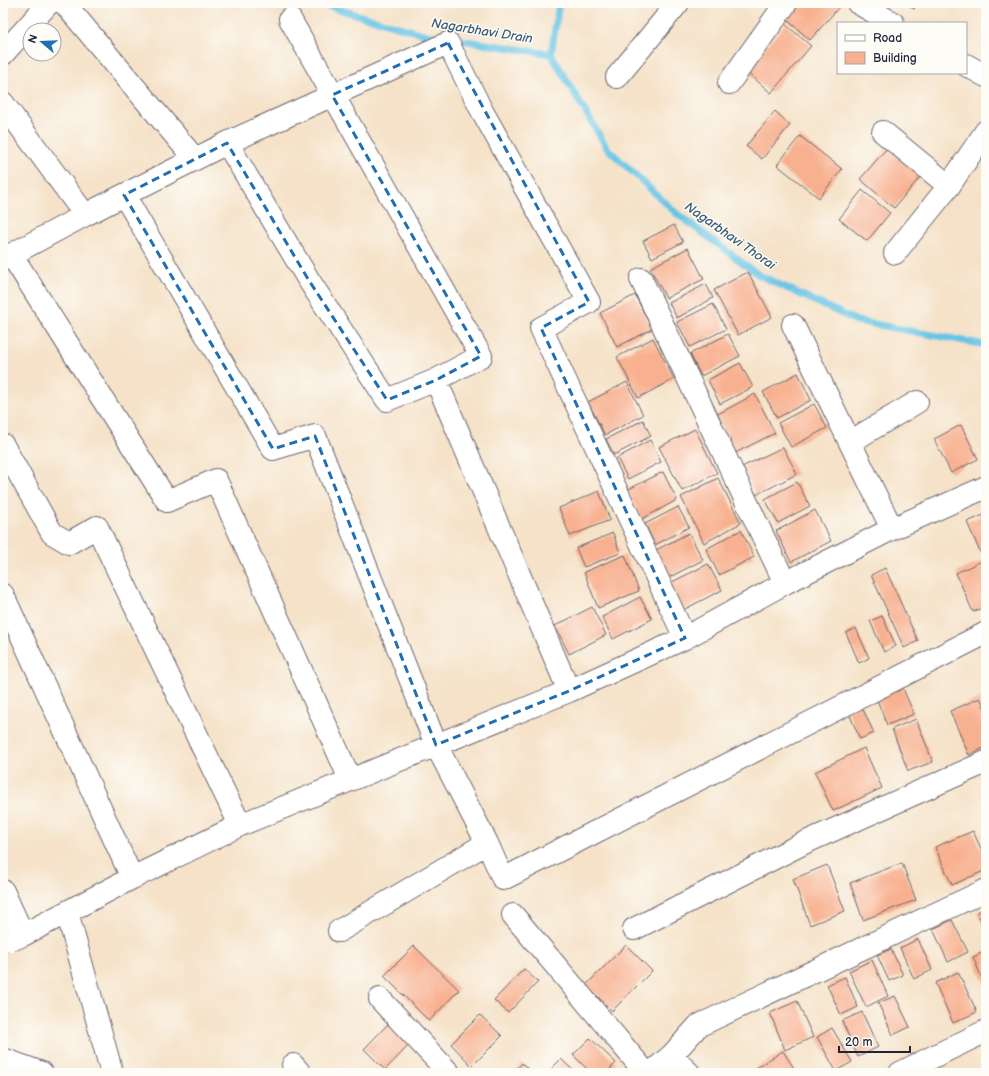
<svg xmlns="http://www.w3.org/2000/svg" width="989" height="1076" viewBox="0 0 989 1076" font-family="'Balsamiq Sans',sans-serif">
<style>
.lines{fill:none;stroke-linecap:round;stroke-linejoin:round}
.stream{stroke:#67c4e5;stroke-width:7}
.building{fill:#f8b190}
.minor-casing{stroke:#6c656c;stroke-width:24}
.minor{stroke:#fff;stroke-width:22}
.marked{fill:none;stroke:#1f6fb2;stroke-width:3;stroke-dasharray:8 5;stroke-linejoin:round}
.labels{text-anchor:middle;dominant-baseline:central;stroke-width:3;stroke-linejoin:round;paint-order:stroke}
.water-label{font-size:13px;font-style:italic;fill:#3a5b76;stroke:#fdfcf7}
</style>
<rect width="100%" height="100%" fill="#fdfcf7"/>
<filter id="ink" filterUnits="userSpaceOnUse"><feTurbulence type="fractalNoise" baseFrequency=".025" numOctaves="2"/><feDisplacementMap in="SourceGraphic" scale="8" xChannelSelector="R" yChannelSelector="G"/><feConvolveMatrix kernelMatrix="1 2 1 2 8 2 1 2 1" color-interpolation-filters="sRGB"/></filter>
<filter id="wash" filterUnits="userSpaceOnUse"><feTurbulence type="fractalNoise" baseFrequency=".012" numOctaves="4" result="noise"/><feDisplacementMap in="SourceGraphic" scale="16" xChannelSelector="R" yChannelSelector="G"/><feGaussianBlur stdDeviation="0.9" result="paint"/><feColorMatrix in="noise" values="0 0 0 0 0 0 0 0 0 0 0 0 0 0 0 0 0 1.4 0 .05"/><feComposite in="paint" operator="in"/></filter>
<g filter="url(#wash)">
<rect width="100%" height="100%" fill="#f5e2c8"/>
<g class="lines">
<path class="stream" d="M 317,3 L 427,35 L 551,54
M 551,54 L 607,148 L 676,213 L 759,275 L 857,321 L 986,345
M 551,54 L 559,3"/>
</g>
<g id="blocks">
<path class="building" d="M 799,3 L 836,3 L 840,6 L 810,40 L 785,18 Z
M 905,3 L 918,3 L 914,9 Z
M 785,24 L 811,46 L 771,93 L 746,71 Z
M 775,111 L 790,125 L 762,159 L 746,146 Z
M 800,136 L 842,169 L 819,198 L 777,165 Z
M 888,147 L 921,176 L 894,208 L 860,179 Z
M 862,190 L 890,213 L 867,241 L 839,219 Z
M 674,225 L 683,242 L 652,258 L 643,241 Z
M 688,248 L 704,279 L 666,298 L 650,268 Z
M 748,272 L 772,317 L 738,335 L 714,290 Z
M 706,284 L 713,298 L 677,318 L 669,303 Z
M 635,295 L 652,329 L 617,347 L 600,313 Z
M 713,304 L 726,329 L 690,347 L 677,322 Z
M 728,334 L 740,356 L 701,376 L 690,354 Z
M 653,338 L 674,379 L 638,398 L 617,357 Z
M 740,363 L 753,387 L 720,404 L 708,380 Z
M 798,373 L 811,400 L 777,418 L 763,392 Z
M 627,382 L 643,415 L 605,435 L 588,402 Z
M 755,394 L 775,433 L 735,453 L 716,415 Z
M 814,404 L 827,428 L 791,447 L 778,423 Z
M 643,420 L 651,436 L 614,455 L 606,439 Z
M 961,425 L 978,459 L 951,473 L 934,439 Z
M 695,429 L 717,473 L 682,491 L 659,447 Z
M 650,440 L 661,462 L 628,479 L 617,458 Z
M 783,447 L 797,474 L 756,495 L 742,467 Z
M 663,472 L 677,500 L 642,519 L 627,490 Z
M 718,478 L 741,523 L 704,543 L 681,497 Z
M 797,482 L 810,506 L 778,523 L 765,499 Z
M 599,491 L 610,520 L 570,536 L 559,508 Z
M 678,507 L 689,527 L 655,545 L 645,524 Z
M 815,510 L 831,541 L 791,562 L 776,531 Z
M 986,514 L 986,550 L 980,552 L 967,522 Z
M 741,530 L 754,557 L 719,575 L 706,549 Z
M 613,533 L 620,553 L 584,567 L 576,548 Z
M 689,533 L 703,560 L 668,578 L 654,551 Z
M 625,555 L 639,591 L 598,608 L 584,572 Z
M 982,561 L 986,570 L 986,606 L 973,612 L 956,573 Z
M 708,564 L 722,590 L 681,611 L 668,584 Z
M 885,568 L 918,641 L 904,648 L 871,575 Z
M 640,597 L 652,619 L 613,639 L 602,617 Z
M 592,607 L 606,635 L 569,654 L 555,626 Z
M 882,616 L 896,646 L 884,652 L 870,621 Z
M 856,628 L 869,658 L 859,663 L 846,633 Z
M 901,684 L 914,714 L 887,725 L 875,695 Z
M 980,698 L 986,711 L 986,747 L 969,755 L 950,711 Z
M 861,705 L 874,733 L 860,739 L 848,711 Z
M 916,719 L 933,762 L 908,771 L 892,729 Z
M 864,748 L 882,788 L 833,811 L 815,772 Z
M 973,831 L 986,860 L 986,870 L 952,885 L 935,847 Z
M 902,863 L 916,900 L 863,920 L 850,883 Z
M 827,865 L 845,911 L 810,925 L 793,879 Z
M 986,908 L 986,931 L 977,912 Z
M 952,920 L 968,952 L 948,962 L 933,929 Z
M 918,939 L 932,970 L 914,979 L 900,948 Z
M 626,945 L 652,971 L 612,1011 L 586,985 Z
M 414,946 L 459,990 L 429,1021 L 384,976 Z
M 891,949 L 903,975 L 889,981 L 877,955 Z
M 986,951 L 986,988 L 973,957 Z
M 872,960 L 888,996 L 866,1007 L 849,971 Z
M 524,969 L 538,982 L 508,1013 L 494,1000 Z
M 958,972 L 977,1012 L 953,1023 L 935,983 Z
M 845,977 L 858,1007 L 841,1015 L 827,985 Z
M 895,996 L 910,1027 L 893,1035 L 878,1003 Z
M 797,1001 L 813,1037 L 785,1050 L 770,1013 Z
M 862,1012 L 878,1047 L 858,1057 L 842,1021 Z
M 480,1015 L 502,1036 L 472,1066 L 451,1044 Z
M 389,1023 L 410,1044 L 385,1070 L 364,1049 Z
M 832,1028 L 852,1062 L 836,1071 L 817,1037 Z
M 590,1038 L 616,1063 L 606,1073 L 591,1073 L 573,1055 Z
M 783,1051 L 797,1073 L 759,1073 L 756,1068 Z
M 561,1059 L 576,1073 L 547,1073 Z
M 522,1063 L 532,1073 L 513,1073 Z"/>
</g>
</g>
<g filter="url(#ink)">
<use href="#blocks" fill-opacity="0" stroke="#6c656c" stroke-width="1"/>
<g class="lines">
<g class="minor-casing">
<path id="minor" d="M 64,3 L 194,158
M 858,3 L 893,23
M 290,19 L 481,356 L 436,380 L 569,691
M 3,54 L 49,3
M 966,65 L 986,76
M 617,77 L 678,3
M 729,83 L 786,3
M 3,103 L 85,215 L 124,195 L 273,449 L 315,436 L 436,745 L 487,843 L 503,879 L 986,633
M 883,132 L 949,186
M 227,143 L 308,279 L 387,400 L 436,380
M 124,195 L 227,143 L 448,43 L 481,109 L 589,302 L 541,328 L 685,638
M 895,253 L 949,186 L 986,131
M 11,254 L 167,501 L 216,480 L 350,779
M 3,259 L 85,215
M 641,279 L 785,583
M 793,325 L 892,529
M 850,442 L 917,402
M 3,445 L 52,533 L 69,543 L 97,527 L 240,825
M 3,595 L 132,878
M 3,891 L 23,935
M 67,912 L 112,1073
M 513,915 L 646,1073
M 634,929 L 804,843 L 986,762
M 339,931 L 487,843
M 3,939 L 11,940 L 23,935 L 132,878 L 240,825 L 569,691 L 685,638 L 785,583 L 892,529 L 986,487
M 380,999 L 449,1073
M 671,1056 L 689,1073
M 3,1059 L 42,1073
M 293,1065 L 300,1073
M 651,1073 L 671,1056 L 698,1026 L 986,890
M 900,1073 L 986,1031"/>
</g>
<use href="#minor" class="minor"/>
</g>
</g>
<path class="marked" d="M 448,43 L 589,302 L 541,328 L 685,638 L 569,691 L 436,745 L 315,436 L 273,449 L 124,195 L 227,143 L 308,279 L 387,400 L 436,380 L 481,356 L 332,95 Z"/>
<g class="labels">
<g class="water-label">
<text transform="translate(482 31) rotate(9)">Nagarbhavi Drain</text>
<text transform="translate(730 236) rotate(35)">Nagarbhavi Thorai</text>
</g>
</g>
<rect width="989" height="1076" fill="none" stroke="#fdfcf7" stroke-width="16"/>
<rect x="837" y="22" width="130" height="52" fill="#fdfcf7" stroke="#a5a5ac"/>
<rect x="845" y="35" width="20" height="6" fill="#ffffff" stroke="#a5a5ac"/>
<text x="873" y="42" font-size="12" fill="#22223b">Road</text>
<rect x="845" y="52" width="20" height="12" fill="#f8b190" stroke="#a5a5ac"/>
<text x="873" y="62" font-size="12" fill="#22223b">Building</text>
<g transform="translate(42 42) rotate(289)"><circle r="19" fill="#fdfcf7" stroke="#a5a5ac"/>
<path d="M0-3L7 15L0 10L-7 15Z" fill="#1f6fb2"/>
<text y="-6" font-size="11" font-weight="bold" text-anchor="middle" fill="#22223b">N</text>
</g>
<path d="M839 1046v6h71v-6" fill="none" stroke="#22223b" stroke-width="2"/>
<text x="845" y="1046" font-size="12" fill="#22223b" stroke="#fdfcf7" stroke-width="3" paint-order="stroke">20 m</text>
</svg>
